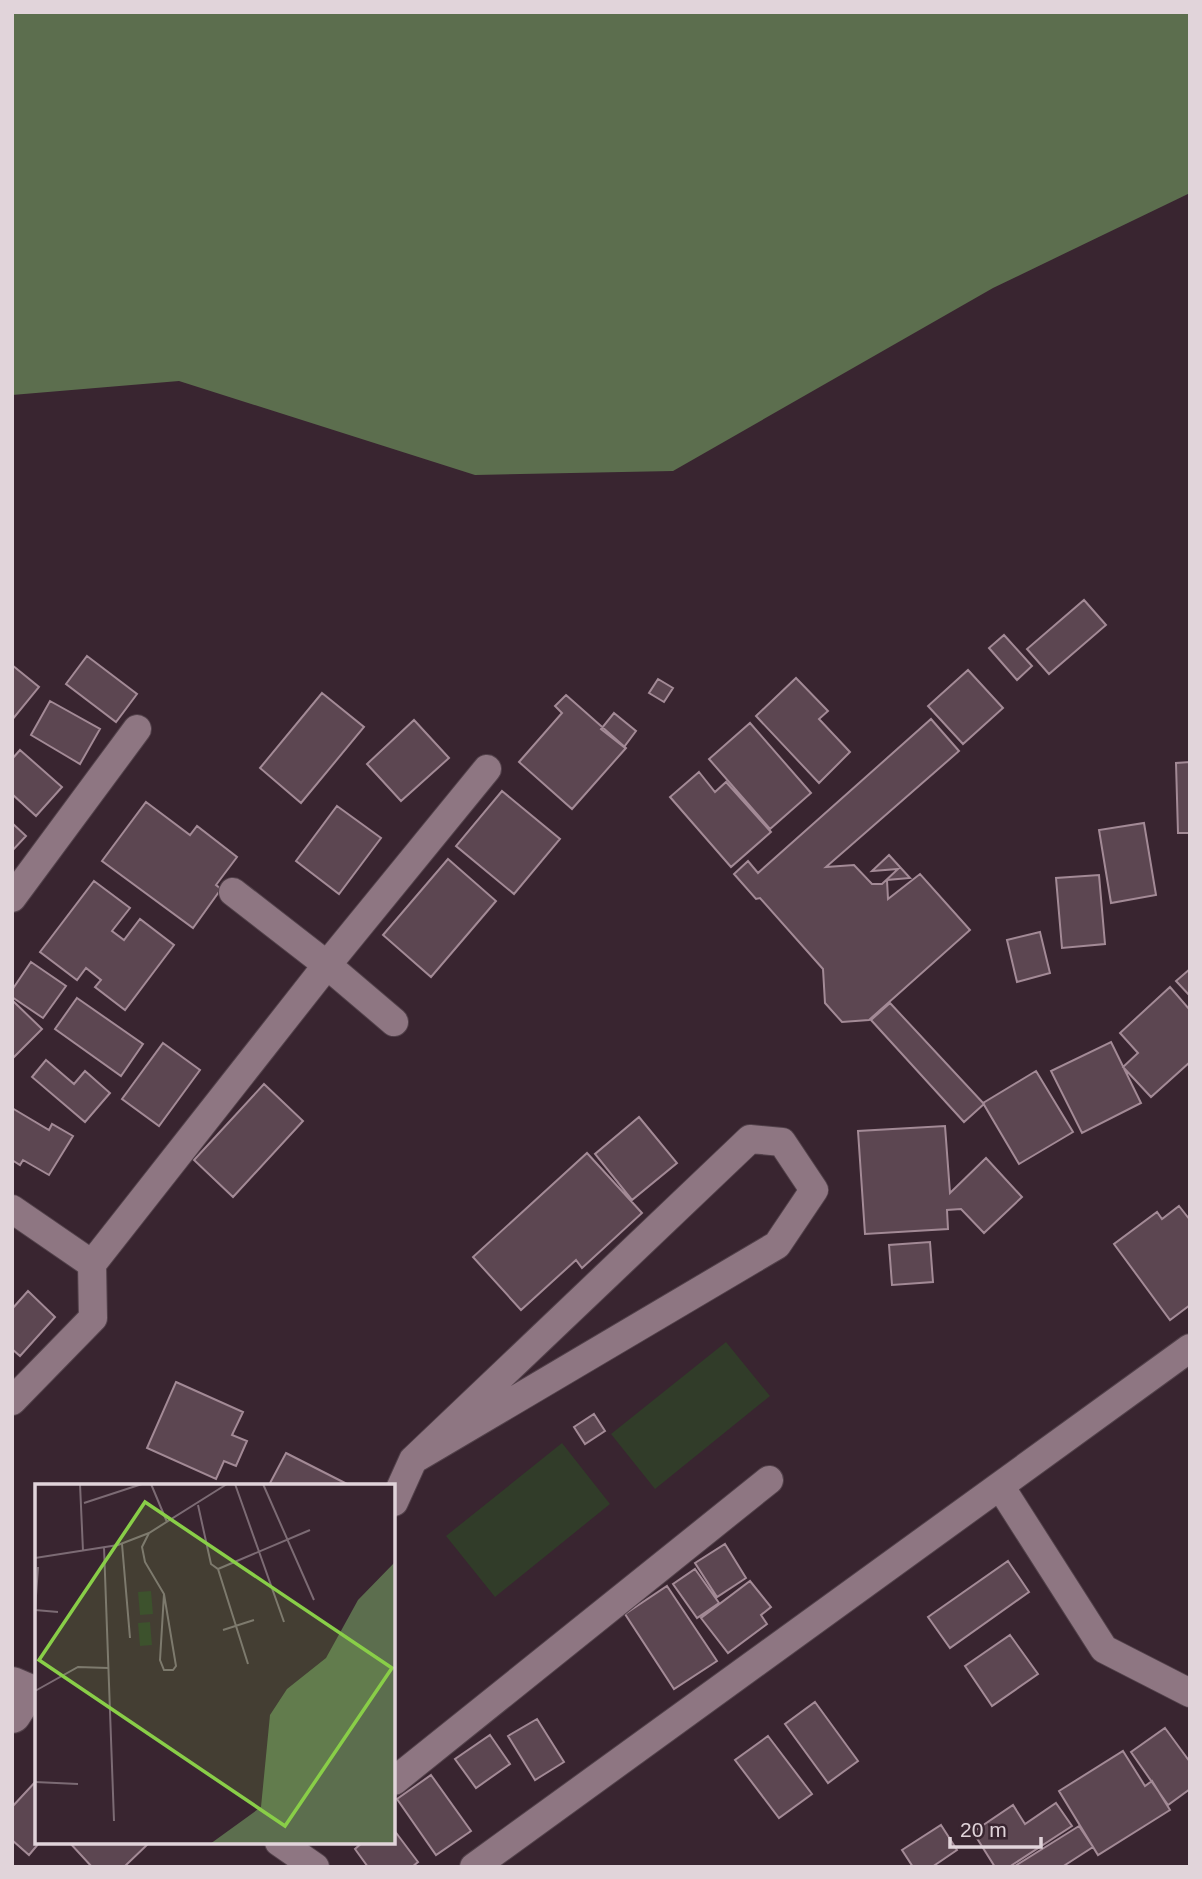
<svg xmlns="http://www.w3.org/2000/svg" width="1202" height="1879" viewBox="0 0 1202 1879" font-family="Helvetica,sans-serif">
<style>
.green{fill:#313c29}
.water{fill:#5c6e4e}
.building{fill:#5c4651;stroke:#a38a96;stroke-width:2}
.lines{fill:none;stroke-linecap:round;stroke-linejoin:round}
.street-casing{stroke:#52414a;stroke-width:30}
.secondary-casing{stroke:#52414a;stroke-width:40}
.street{stroke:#8e7682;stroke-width:28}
.secondary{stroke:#8e7682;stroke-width:38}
.inset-road{fill:none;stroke:#7c6b74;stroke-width:2}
.view{fill:#89ce48;fill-opacity:0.15;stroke:#89ce48;stroke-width:3.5}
.inset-edge{fill:none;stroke:#e1d4da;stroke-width:3.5}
</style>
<rect width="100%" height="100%" fill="#392530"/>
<path class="green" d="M 726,1342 L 770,1396 L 655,1489 L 611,1434 Z
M 562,1443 L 610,1504 L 495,1597 L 446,1536 Z"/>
<path class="water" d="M 12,12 L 1190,12 L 1190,193 L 993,288 L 673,471 L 475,475 L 179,381 L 12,395 Z"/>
<path class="building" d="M 1084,600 L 1106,625 L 1049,674 L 1027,649 Z
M 1004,635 L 1032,666 L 1017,680 L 989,648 Z
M 87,656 L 137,694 L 116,722 L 66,684 Z
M 12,665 L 39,687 L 12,720 Z
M 968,670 L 1003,708 L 963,744 L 928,706 Z
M 796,678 L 828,711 L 819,719 L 850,752 L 819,783 L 756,716 Z
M 658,679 L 673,688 L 664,702 L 649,693 Z
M 322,693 L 364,727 L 301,803 L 260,768 Z
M 566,695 L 626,748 L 572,809 L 519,762 L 562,713 L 555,706 Z
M 50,701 L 100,729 L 80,764 L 31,735 Z
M 614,713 L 636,731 L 624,747 L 601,729 Z
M 931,719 L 959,751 L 826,867 L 854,865 L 872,884 L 882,884 L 898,869 L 872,871 L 889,855 L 910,878 L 887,880 L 888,899 L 920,874 L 970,930 L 869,1020 L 842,1022 L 825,1003 L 823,969 L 760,898 L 756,899 L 734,874 L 748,861 L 758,873 Z
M 414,720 L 449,758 L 401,801 L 367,764 Z
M 750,723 L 811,793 L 770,829 L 709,759 Z
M 20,750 L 62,787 L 36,816 L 12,794 L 12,759 Z
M 1190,762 L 1190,833 L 1178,833 L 1176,763 Z
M 699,772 L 715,792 L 726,782 L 771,832 L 731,867 L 670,797 Z
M 502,791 L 560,839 L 514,894 L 456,846 Z
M 146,802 L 190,835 L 197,826 L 237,857 L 216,885 L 221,889 L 193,928 L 102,861 Z
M 337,806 L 381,838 L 339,894 L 296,861 Z
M 12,823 L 26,836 L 12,851 Z
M 1144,823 L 1156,895 L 1111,903 L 1099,830 Z
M 448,859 L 496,901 L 431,977 L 383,935 Z
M 1099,875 L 1105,944 L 1062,948 L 1056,878 Z
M 94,881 L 130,908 L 112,931 L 124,940 L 140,919 L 174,945 L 125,1010 L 95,987 L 101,980 L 86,968 L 77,980 L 40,952 Z
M 1040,932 L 1050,973 L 1017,982 L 1007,940 Z
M 31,962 L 66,986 L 43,1018 L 12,997 L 12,990 Z
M 1190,969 L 1190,996 L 1176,981 Z
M 1170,987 L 1190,1010 L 1190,1062 L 1151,1097 L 1123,1067 L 1138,1053 L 1120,1033 Z
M 77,998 L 143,1044 L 121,1076 L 55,1029 Z
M 12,1000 L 42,1029 L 12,1059 Z
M 890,1003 L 984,1104 L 964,1122 L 871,1020 Z
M 1111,1042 L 1141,1103 L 1082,1133 L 1051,1071 Z
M 163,1043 L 200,1070 L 159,1126 L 122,1099 Z
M 46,1060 L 74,1084 L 85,1071 L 110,1093 L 85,1122 L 32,1077 Z
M 1036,1071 L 1073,1132 L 1019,1164 L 983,1103 Z
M 264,1084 L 303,1121 L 233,1197 L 194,1160 Z
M 12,1108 L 49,1130 L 52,1124 L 73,1136 L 49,1175 L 23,1160 L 20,1165 L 12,1160 Z
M 639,1117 L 677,1163 L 632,1200 L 595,1154 Z
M 945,1126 L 950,1193 L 986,1158 L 1022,1197 L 984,1233 L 961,1209 L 947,1210 L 948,1229 L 865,1234 L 858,1131 Z
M 587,1153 L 642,1213 L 582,1268 L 576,1260 L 521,1310 L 473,1257 Z
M 1179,1206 L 1190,1220 L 1190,1305 L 1170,1320 L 1114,1244 L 1157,1212 L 1162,1219 Z
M 930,1242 L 933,1282 L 892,1285 L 889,1245 Z
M 28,1291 L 55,1317 L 20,1356 L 12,1349 L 12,1309 Z
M 176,1382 L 243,1412 L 232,1435 L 247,1441 L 236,1466 L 224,1461 L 216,1479 L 147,1448 Z
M 594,1414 L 605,1431 L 585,1444 L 574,1427 Z
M 286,1453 L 349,1485 L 269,1485 Z
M 725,1544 L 746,1578 L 717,1597 L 695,1563 Z
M 1008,1561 L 1029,1592 L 950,1648 L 928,1617 Z
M 695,1569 L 719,1603 L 697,1618 L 673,1584 Z
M 750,1581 L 771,1607 L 761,1615 L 767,1624 L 728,1653 L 701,1618 Z
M 667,1586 L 717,1661 L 674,1689 L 625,1614 Z
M 1010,1635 L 1038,1674 L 992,1706 L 965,1666 Z
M 815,1702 L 858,1761 L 828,1783 L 785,1724 Z
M 537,1719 L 564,1762 L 535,1780 L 508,1736 Z
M 1165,1728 L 1190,1762 L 1190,1789 L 1168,1805 L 1131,1752 Z
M 490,1735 L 510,1764 L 476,1788 L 455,1759 Z
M 768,1736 L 812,1794 L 779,1818 L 735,1760 Z
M 1123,1751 L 1145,1786 L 1152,1781 L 1170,1810 L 1098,1855 L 1059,1791 Z
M 431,1775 L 471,1831 L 436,1855 L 397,1799 Z
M 37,1780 L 37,1842 L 40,1842 L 29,1855 L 12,1840 L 12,1807 Z
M 1056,1803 L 1072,1826 L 1009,1867 L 995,1867 L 973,1832 L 1013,1805 L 1025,1824 Z
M 941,1825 L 957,1850 L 932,1867 L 913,1867 L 902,1850 Z
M 1079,1826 L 1093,1847 L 1062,1867 L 1015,1866 Z
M 394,1830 L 418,1862 L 412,1867 L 368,1867 L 355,1849 L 363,1842 L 394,1842 Z
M 69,1842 L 150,1842 L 124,1867 L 92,1867 Z"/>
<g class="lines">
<g class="street-casing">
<path id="street" d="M 233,892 L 327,965 L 394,1022
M 12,898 L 137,729
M 12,1209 L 92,1264 L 93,1318 L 12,1401
M 92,1264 L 327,965 L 487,769
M 1000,1486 L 1104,1649 L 1190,1693
M 394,1502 L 413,1460 L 750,1139 L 782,1142 L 814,1190 L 777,1245 L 413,1460
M 394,1781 L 769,1480
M 279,1842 L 315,1867
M 474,1867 L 1190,1348"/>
</g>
<g class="secondary-casing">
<path id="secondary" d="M 12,1686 L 26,1692 L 12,1714"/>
</g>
<use href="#street" class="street"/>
<use href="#secondary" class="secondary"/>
</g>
<g transform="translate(35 1484)">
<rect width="360" height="360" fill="#392530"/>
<path d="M 116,107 L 118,130 L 105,131 L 103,108 ZM 115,138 L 117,161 L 105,162 L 103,139 Z" fill="#313c29"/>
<path d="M 360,78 L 360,360 L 175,360 L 226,323 L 235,231 L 252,205 L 291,174 L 323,116 Z" fill="#5c6e4e"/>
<path class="inset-road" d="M 45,0 L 48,67M 116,0 L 132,38M 200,0 L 249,138M 228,0 L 279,116M 49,19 L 107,0M 163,21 L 176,80 L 183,85 L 275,46M 114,49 L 107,63 L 110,78 L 129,110 L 141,182 L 138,186 L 129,186 L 125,176 L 129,110M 87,60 L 95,154M 69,63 L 79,337M 0,74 L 83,61 L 114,49 L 192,0M 183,85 L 213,180M 0,126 L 3,83M 0,126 L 23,128M 188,146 L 219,136M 0,207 L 43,183 L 73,184M 0,298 L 43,300"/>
<path class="view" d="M 110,18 L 357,184 L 250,342 L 4,176 Z"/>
<rect width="360" height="360" class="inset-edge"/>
</g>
<rect width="1202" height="1879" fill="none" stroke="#e1d4da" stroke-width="28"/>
<path d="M950 1837v10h91v-10" fill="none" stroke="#e1d4da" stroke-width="3.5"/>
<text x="960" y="1837" font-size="21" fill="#e1d4da" stroke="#392530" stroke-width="5" paint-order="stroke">20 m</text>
</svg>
